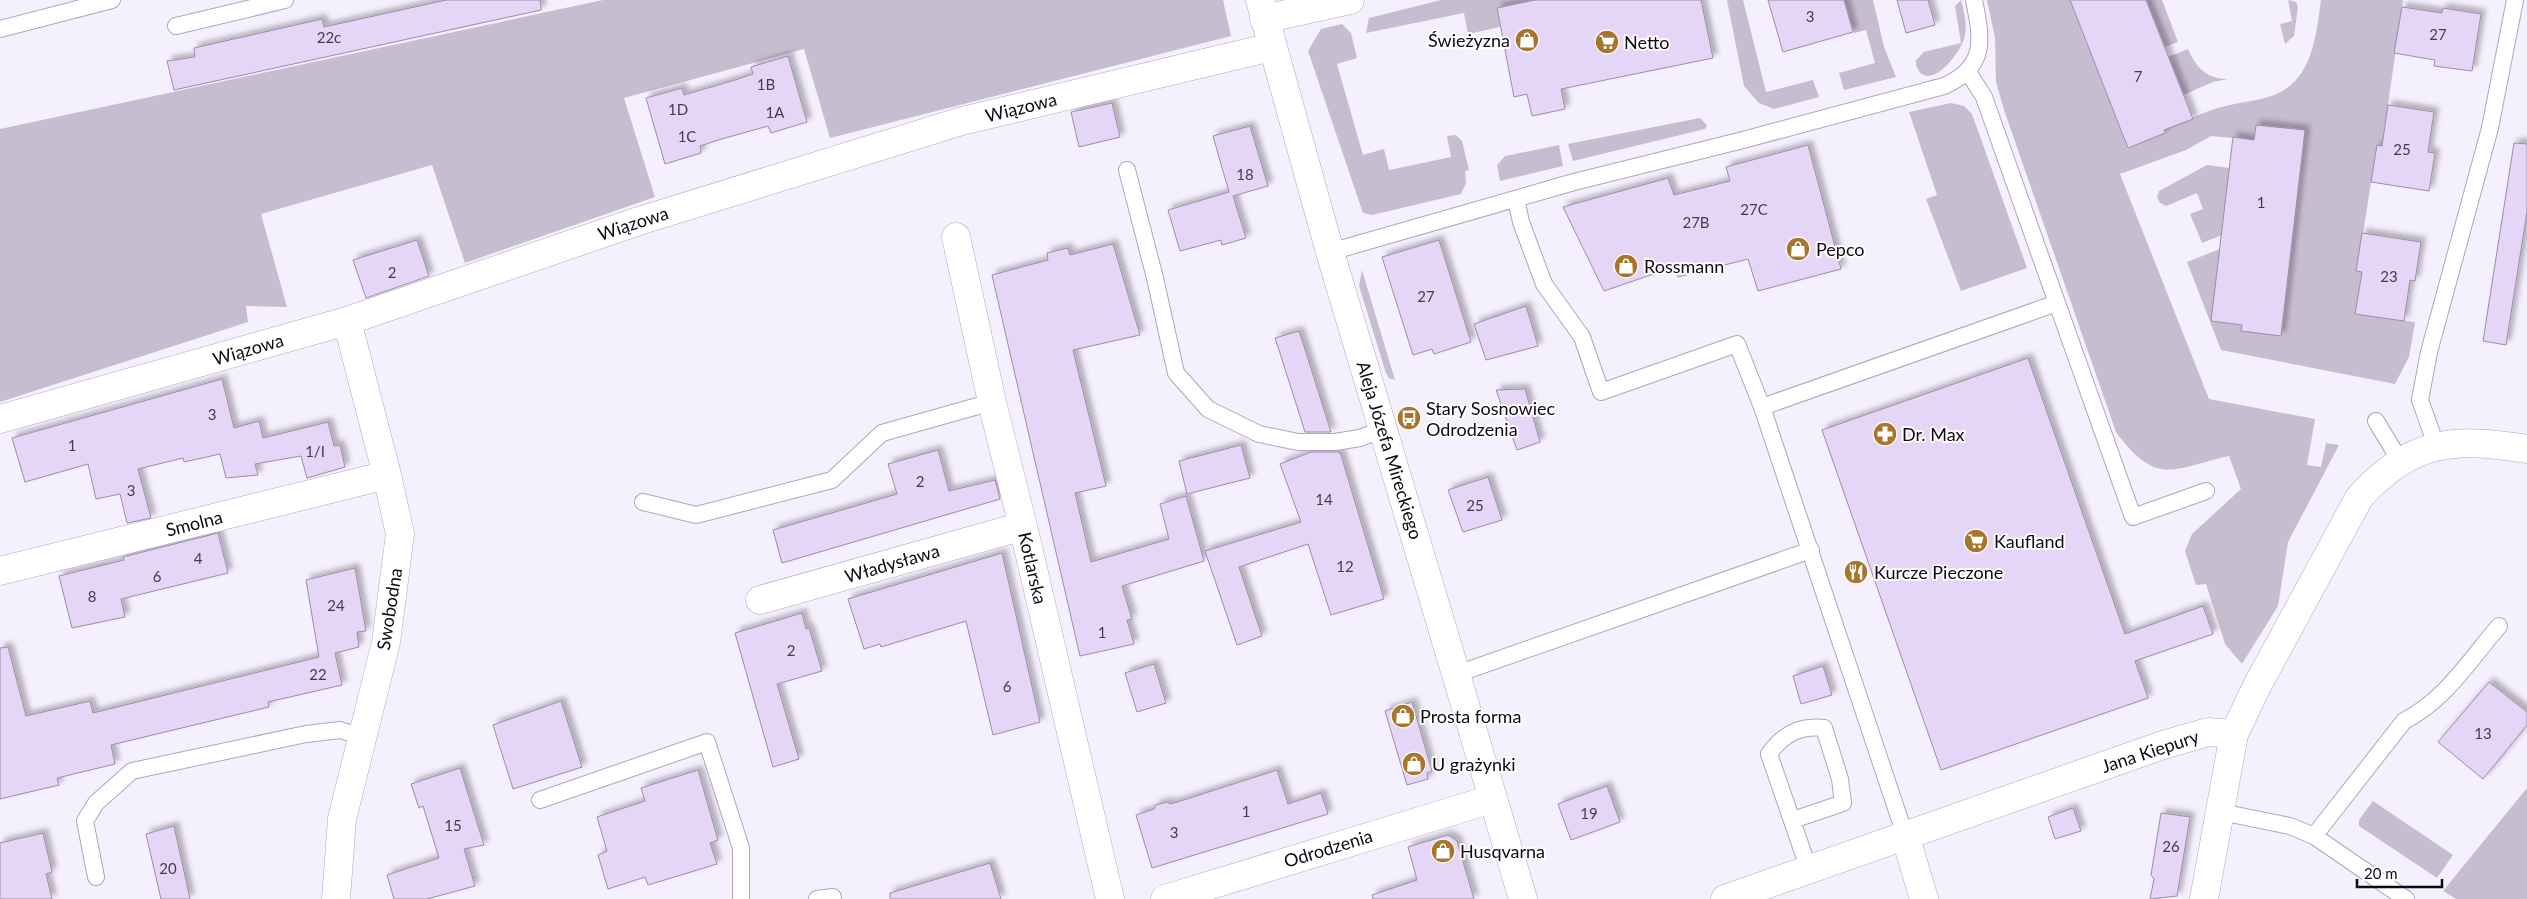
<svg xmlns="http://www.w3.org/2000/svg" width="2527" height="899" viewBox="0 0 2527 899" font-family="Lato,sans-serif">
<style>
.green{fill:#c6bdd1}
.building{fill:#e5d6f7;stroke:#9a8caa;filter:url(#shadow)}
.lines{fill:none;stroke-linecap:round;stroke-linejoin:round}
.service-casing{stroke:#b2a3c2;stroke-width:18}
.minor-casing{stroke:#b2a3c2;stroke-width:29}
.tertiary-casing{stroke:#b2a3c2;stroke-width:29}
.service{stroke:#fff;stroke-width:16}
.minor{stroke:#fff;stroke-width:28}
.tertiary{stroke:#fff;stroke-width:28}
.labels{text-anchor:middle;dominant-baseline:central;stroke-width:4;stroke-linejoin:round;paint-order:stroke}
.number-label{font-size:15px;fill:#443c4d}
.poi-label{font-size:18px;fill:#0e0914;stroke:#fff;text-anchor:start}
.street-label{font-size:18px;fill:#0e0914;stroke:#fff}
</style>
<defs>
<filter id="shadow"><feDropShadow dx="4.5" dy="-4.5" stdDeviation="2.5" flood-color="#0004"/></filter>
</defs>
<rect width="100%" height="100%" fill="#f5f0fd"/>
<path class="green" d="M 603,0 L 1223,0 L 1231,36 L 830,138 L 804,49 L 624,98 L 655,197 L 465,263 L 432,165 L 261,214 L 287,307 L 246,306 L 248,322 L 0,402 L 0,129 Z
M 1441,0 L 1535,0 L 1497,8 L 1500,27 L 1468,34 L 1464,13 L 1366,33 L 1369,18 Z
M 1727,0 L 1743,0 L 1766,92 L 1813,80 L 1819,97 L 1774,109 L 1759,103 L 1744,86 Z
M 1844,0 L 1873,0 L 1884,47 L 1896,77 L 1844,90 L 1839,73 L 1875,63 L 1866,30 L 1854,33 Z
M 1961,0 C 1964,12 1967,23 1965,35 C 1962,53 1927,96 1916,65 L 1916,60 L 1924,52 L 1961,43 L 1955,6 Z
M 1987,0 L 2070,0 L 2128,148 L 2165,133 L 2164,130 C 2184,122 2204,111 2225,106 C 2241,102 2259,101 2274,95 C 2313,80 2316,35 2321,0 L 2403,0 L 2382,146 L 2377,145 L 2357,271 L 2362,272 L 2356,314 L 2415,322 L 2409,357 L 2395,384 L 2221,350 L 2187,262 L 2220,249 L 2212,321 L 2242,325 L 2241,331 L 2305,130 L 2256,125 L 2254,140 L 2211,136 L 2186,150 L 2120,174 L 2209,399 L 2315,419 L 2307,465 L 2321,467 L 2326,443 L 2339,445 L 2288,542 L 2278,606 L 2242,664 L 2225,644 L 2206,584 L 2196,585 L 2185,551 L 2192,534 L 2241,489 L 2229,456 C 2172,469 2157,487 2116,432 L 2004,110 L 1996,82 L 1995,38 Z
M 2146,0 L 2162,0 L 2178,42 L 2165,47 Z
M 2288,0 L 2296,2 L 2298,7 L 2294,36 L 2285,44 L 2280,24 L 2292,21 Z
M 1342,24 L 1351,33 L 1357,58 L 1337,64 L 1363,155 L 1384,149 L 1389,170 L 1451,157 L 1447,136 L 1456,135 L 1462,141 L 1469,170 L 1465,171 L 1466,183 L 1461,194 L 1372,215 L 1363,213 L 1308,51 L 1321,29 Z
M 2188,49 C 2196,67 2206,79 2228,79 L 2213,82 L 2183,95 L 2168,57 Z
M 1951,103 L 1964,106 L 1972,114 L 2027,268 L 1961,291 L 1926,199 L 1937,195 L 1909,112 Z
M 1700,118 L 1707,125 L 1705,129 L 1573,161 L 1568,144 Z
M 1559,145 L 1563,166 L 1500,181 L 1497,165 L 1505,156 Z
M 2207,165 L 2230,168 L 2222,235 L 2202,243 L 2190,214 L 2203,209 L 2197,193 L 2166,206 L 2160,203 L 2157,197 L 2159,191 Z
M 1362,270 L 1395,380 L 1389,378 L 1386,373 L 1359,286 Z
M 2527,788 L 2527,899 L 2456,899 L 2443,891 Z
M 2373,801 L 2453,855 L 2437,878 L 2359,826 L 2359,820 Z"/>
<path class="building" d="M 446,0 L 540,0 L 541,10 L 174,90 L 167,61 L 195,57 L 194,48 L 322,19 L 324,27 Z
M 1535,0 L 1701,0 L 1713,58 L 1561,89 L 1565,109 L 1532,116 L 1527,94 L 1514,97 L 1497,8 Z
M 1768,0 L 1844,0 L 1853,32 L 1783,52 Z
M 1897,0 L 1928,0 L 1935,25 L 1906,33 Z
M 2070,0 L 2146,0 L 2193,119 L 2164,130 L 2165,133 L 2128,148 Z
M 2402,7 L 2442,13 L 2443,8 L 2481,14 L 2472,71 L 2434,66 L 2435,60 L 2394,53 Z
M 788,56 L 807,122 L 771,133 L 768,126 L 718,140 L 700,146 L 701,153 L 665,164 L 646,98 L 682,88 L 684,95 L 735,80 L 753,74 L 751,67 Z
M 1112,103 L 1120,137 L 1079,147 L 1071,112 Z
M 2388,105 L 2434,112 L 2428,152 L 2435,153 L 2429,191 L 2371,182 L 2377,145 L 2382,146 Z
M 2256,125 L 2305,130 L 2281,336 L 2241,331 L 2242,325 L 2211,321 L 2233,137 L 2254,140 Z
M 1250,126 L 1268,186 L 1233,196 L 1246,238 L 1222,245 L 1221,240 L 1180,251 L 1168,210 L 1229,192 L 1213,136 Z
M 2514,143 L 2527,144 L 2527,212 L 2506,345 L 2483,341 Z
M 1808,145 L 1841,269 L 1758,291 L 1748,259 L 1678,277 L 1674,267 L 1604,291 L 1563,207 L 1668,178 L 1674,195 L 1730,181 L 1726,167 Z
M 2362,233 L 2421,242 L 2415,281 L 2410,280 L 2404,321 L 2355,314 L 2362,272 L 2356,271 Z
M 417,240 L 429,276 L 366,298 L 353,260 Z
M 1439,240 L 1471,342 L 1434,354 L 1432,349 L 1413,355 L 1382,257 Z
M 1113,244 L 1140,335 L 1073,350 L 1106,486 L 1075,493 L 1091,562 L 1169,539 L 1160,504 L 1186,496 L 1204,561 L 1122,586 L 1132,619 L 1127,620 L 1134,644 L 1080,656 L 992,275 L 1048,260 L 1047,253 L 1068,248 L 1070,255 Z
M 1526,306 L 1538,346 L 1486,360 L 1474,324 Z
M 1299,331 L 1303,343 L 1331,432 L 1305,432 L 1279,350 L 1275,338 Z
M 2028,358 L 2125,634 L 2203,606 L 2213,634 L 2135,661 L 2148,698 L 1941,770 L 1822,430 Z
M 222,379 L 234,428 L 259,421 L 263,438 L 328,422 L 334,446 L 340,445 L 345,467 L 307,478 L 301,456 L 255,464 L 258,475 L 226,478 L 220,454 L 184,462 L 183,458 L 138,469 L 151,518 L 127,523 L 120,494 L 96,499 L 88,464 L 25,482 L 12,438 Z
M 1525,389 L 1540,442 L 1517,450 L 1496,390 Z
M 1241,445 L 1250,478 L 1187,494 L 1179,461 Z
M 938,450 L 949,491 L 995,480 L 1000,499 L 782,563 L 773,530 L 897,494 L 888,464 Z
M 1311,452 L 1338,452 L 1341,455 L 1384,599 L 1331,615 L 1308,544 L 1239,567 L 1262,636 L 1237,645 L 1205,551 L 1301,522 L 1280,464 Z
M 1488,477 L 1502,520 L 1463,532 L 1448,490 Z
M 218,533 L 228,573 L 121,599 L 125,617 L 72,628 L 59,576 L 124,560 L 123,557 Z
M 1002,553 L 1040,722 L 993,735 L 966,621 L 881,647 L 880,644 L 864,649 L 848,599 Z
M 355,568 L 366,631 L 357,632 L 359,647 L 335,653 L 342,685 L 268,702 L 269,707 L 111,745 L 115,764 L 57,778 L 59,785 L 0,799 L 0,648 L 8,647 L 26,716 L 90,701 L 93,713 L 319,657 L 306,580 Z
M 802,613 L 806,629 L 809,628 L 822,671 L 777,684 L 799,759 L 773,767 L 735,633 Z
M 1154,664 L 1166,703 L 1137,712 L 1125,673 Z
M 1823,666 L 1832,695 L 1801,704 L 1793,676 Z
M 2489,682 L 2527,712 L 2527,725 L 2483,779 L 2438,742 Z
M 561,701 L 582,767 L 513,789 L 493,725 Z
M 1412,702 L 1432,771 L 1427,773 L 1428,779 L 1407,785 L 1385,711 Z
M 460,768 L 484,845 L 464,849 L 475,886 L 427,899 L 394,899 L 387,875 L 439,858 L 423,806 L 419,808 L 411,784 Z
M 698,770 L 718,840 L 710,843 L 717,864 L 648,885 L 645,877 L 608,889 L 598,855 L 607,851 L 597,817 L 645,801 L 641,788 Z
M 1277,770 L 1288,804 L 1321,793 L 1328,814 L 1152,868 L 1136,815 L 1154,809 L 1156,805 L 1167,802 L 1171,804 Z
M 1607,786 L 1620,822 L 1571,840 L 1558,804 Z
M 2073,808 L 2081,831 L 2055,839 L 2048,817 Z
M 2161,813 L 2190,817 L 2177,896 L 2150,899 L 2154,879 L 2151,875 Z
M 174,826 L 190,899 L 161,899 L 146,834 Z
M 43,833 L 52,872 L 46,874 L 52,899 L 0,899 L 0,843 Z
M 1448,835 L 1457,841 L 1474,899 L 1373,899 L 1372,895 L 1417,880 L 1408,847 Z
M 990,863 L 1001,899 L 890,899 L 890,893 Z"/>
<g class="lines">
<g class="service-casing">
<path id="service" d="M 176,26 L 285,0
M 0,29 L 112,0
M 1127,170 L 1155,278 L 1176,373 L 1208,409 L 1259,434 L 1298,442 L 1335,442 L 1360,438 L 1384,429
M 1516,199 L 1521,222 L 1544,284 L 1582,337 L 1601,392 L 1737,344 L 1762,407
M 1330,252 L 1574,182 L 1743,140 L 1944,86 C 1987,67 1982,40 1974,0
M 2057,303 L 2133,517 L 2206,491
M 2376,421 L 2400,461
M 2436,445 L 2420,400 L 2429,352 L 2490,128 L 2515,0
M 643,502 L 696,515 L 832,480 L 882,433 L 992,402
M 1457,674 L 1811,550
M 540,800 L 707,742 L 741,848 L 741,899
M 2221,812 L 2290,826 L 2314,836 L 2406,899
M 1793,820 L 1843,803 L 1840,779 L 1824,728 C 1800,725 1783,734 1769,754 L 1809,870
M 1905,835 L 1762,407 L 2057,303 L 1984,97 L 1968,72
M 2314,836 L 2404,721 C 2444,701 2470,660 2499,626
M 96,877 L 85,821 L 96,803 L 132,771 L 306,734 L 340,730 L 362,737
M 817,899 L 833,897"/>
</g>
<g class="minor-casing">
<path id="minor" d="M 1264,19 L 1350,0
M 956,237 L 992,402 L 1023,526 L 1110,899
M 0,419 L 347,321 L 639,221 L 962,121 L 1271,47
M 0,571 L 387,475
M 760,600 L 1023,526
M 1905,835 L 1924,899
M 336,899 L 342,819 L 386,642 L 400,534 L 387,475 L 347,321
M 1165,899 L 1492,799
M 1725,899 L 2163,745 L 2208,732 L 2234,734
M 2204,899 L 2234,734 L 2257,686 L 2359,498 C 2410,440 2454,437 2527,449"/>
</g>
<g class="tertiary-casing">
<path id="tertiary" d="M 1260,0 L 1330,252 L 1523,899"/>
</g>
<use href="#service" class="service"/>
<use href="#minor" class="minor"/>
<use href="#tertiary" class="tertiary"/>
</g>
<defs>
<g id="shop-disc" transform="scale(1.25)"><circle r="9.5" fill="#a7752c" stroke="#fff"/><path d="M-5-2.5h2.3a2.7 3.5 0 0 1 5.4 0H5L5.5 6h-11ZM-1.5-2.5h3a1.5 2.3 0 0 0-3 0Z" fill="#fff"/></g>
<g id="supermarket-disc" transform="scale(1.25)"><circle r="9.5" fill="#a7752c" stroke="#fff"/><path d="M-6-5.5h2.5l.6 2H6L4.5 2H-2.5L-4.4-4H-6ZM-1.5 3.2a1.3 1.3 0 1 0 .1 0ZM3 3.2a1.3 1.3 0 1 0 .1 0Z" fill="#fff"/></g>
<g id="bus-disc" transform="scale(1.25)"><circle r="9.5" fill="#a7752c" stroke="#fff"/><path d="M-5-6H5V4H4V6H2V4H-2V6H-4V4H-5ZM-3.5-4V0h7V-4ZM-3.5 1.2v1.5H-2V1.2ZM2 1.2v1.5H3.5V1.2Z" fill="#fff"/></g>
<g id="pharmacy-disc" transform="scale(1.25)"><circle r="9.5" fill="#a7752c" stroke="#fff"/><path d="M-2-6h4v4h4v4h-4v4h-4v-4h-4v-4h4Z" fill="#fff"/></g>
<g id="restaurant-disc" transform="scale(1.25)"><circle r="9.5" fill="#a7752c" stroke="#fff"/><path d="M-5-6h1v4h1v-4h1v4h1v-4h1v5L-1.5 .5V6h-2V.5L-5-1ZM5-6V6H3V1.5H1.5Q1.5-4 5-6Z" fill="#fff"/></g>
</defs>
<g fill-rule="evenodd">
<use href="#shop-disc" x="1527" y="40"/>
<use href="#supermarket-disc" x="1607" y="42"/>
<use href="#shop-disc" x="1798" y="249"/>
<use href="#shop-disc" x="1626" y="266"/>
<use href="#bus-disc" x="1409" y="418"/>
<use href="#pharmacy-disc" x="1885" y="434"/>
<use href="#supermarket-disc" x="1976" y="541"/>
<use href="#restaurant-disc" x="1856" y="572"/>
<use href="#shop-disc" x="1403" y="716"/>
<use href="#shop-disc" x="1414" y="764"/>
<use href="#shop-disc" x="1443" y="851"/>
</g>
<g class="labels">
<g class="number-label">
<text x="1810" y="16">3</text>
<text x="2438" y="34">27</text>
<text x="329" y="37">22c</text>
<text x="2138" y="76">7</text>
<text x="766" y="84">1B</text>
<text x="678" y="109">1D</text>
<text x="775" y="112">1A</text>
<text x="687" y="136">1C</text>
<text x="2402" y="149">25</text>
<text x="1245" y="174">18</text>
<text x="2261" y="202">1</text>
<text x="1754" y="209">27C</text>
<text x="1696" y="222">27B</text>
<text x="392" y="272">2</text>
<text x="2389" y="276">23</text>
<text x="1426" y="296">27</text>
<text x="212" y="414">3</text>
<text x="72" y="445">1</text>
<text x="315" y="451">1/I</text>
<text x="920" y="481">2</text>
<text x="131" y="490">3</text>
<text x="1324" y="499">14</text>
<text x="1475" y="505">25</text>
<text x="198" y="558">4</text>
<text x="1345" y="566">12</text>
<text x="157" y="576">6</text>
<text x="92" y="596">8</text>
<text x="336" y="605">24</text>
<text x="1102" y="632">1</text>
<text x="791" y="650">2</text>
<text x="318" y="674">22</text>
<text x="1007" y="686">6</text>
<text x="2483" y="733">13</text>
<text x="1246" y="811">1</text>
<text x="1589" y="813">19</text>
<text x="453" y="825">15</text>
<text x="1174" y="832">3</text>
<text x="2171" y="846">26</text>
<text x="168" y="868">20</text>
</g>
<g class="poi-label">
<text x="1510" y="40" text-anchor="end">Świeżyzna</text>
<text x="1624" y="42">Netto</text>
<text x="1816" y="249">Pepco</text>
<text x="1644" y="266">Rossmann</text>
<text x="1426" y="408">Stary Sosnowiec<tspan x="1426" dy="21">Odrodzenia</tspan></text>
<text x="1902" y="434">Dr. Max</text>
<text x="1994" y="541">Kaufland</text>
<text x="1874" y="572">Kurcze Pieczone</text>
<text x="1420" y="716">Prosta forma</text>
<text x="1432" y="764">U grażynki</text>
<text x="1460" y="851">Husqvarna</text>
</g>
<g class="street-label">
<text transform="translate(1021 107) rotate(-14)">Wiązowa</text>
<text transform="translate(633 223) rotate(-18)">Wiązowa</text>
<text transform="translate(248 349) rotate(-16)">Wiązowa</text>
<text transform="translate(1390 450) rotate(73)">Aleja Józefa Mireckiego</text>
<text transform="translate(194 523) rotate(-14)">Smolna</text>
<text transform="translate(892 563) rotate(-16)">Władysława</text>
<text transform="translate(1033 568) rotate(77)">Kotlarska</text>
<text transform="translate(389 609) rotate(-81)">Swobodna</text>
<text transform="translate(2150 751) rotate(-18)">Jana Kiepury</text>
<text transform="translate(1328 848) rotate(-17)">Odrodzenia</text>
</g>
</g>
<path d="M2357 879v8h85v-8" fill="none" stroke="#0e0914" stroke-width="2.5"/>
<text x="2364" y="879" font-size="15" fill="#0e0914" stroke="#ffffff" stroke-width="4" paint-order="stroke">20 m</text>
</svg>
